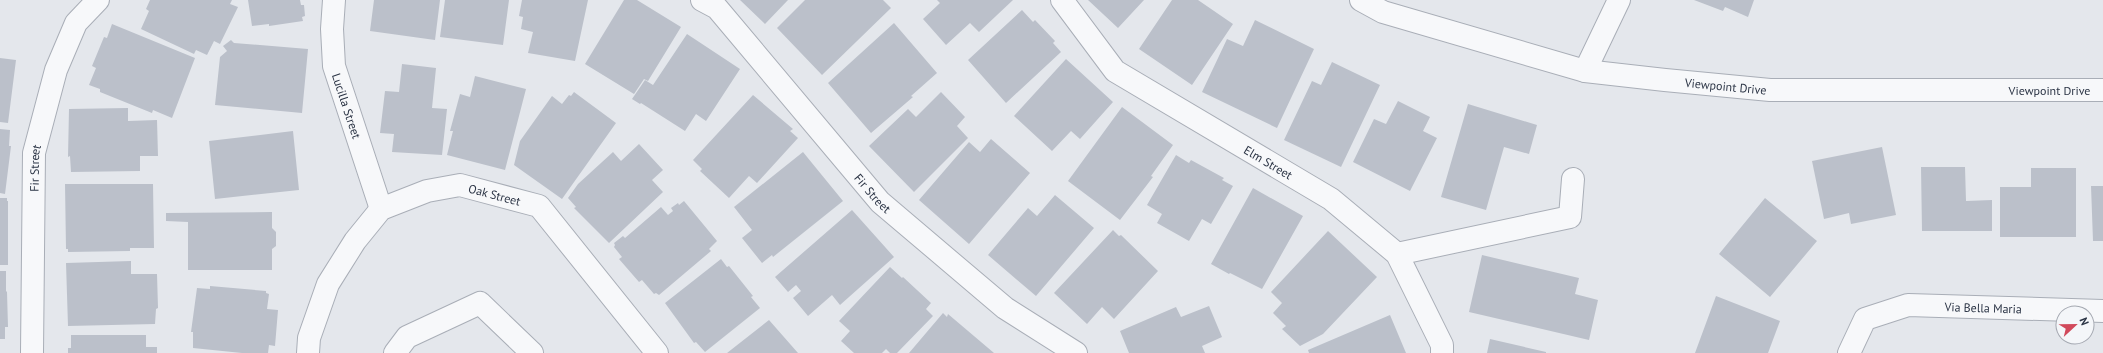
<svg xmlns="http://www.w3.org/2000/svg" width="2103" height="353" viewBox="0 0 2103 353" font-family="'PT Sans',sans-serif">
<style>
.building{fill:#bbc0ca}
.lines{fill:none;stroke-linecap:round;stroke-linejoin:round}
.minor-casing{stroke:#a9aeb7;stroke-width:24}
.minor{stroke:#f7f8fa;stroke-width:22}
.labels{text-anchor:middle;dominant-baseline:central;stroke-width:3;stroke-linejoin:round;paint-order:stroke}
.street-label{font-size:12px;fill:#2b3445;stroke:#f4f6f9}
</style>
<rect width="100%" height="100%" fill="#e4e7ec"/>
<path class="building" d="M 150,0 L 232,0 L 230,4 L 238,7 L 220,44 L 214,41 L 207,55 L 196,50 L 194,54 L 141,29 L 149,11 L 146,9 Z
M 248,0 L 300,0 L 301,5 L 304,5 L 305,16 L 302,17 L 303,21 L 269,26 L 269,24 L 252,26 Z
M 374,0 L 440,0 L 435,40 L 370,31 Z
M 445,0 L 509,0 L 503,45 L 440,37 Z
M 522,0 L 588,0 L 575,61 L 528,53 L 533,32 L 521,29 L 523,17 L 519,16 Z
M 624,0 L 637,0 L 681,27 L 648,81 L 644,79 L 634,94 L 585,64 Z
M 740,0 L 788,0 L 765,24 Z
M 805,0 L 883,0 L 891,8 L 822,75 L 777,28 Z
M 937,0 L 1013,0 L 979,32 L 970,23 L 946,45 L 923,19 L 940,3 Z
M 1088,0 L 1144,0 L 1118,28 Z
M 1172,0 L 1198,0 L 1233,24 L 1192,85 L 1139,49 Z
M 1694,0 L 1754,0 L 1748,17 L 1725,7 L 1723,11 Z
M 1022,10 L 1033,22 L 1035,20 L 1055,41 L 1053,43 L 1061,52 L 1006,103 L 968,60 Z
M 1255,20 L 1314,49 L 1277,128 L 1202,92 L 1227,39 L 1243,46 Z
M 894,23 L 937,73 L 911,96 L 913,97 L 871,133 L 828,83 Z
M 112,24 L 195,58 L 172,118 L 153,110 L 152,113 L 100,92 L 100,89 L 89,85 L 96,68 L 92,66 L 104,37 L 107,38 Z
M 687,34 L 740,69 L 706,121 L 696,114 L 685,131 L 641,103 L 640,104 L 632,99 L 645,80 L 653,85 Z
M 231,40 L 234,43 L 308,49 L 302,113 L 215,105 L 220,57 L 227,51 L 223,46 Z
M 0,58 L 16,60 L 8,123 L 0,122 Z
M 1066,59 L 1113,102 L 1080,139 L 1071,131 L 1052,151 L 1014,116 Z
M 1332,62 L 1380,85 L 1341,167 L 1284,140 L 1312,81 L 1321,85 Z
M 402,64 L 436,68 L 432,108 L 447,109 L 442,155 L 392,152 L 394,134 L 380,133 L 385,91 L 399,92 Z
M 475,76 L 526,89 L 505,170 L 447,155 L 453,131 L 450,131 L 460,94 L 470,97 Z
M 574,92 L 616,123 L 562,199 L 514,165 L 520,141 L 552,96 L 562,104 L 569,95 L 571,96 Z
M 941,92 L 965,117 L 957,126 L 968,138 L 914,192 L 869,146 L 908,109 L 916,117 Z
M 753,95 L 793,129 L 790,131 L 798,138 L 757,183 L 749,176 L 729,198 L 700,171 L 702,169 L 693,160 Z
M 1398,101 L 1430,117 L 1423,131 L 1437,138 L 1410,191 L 1353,162 L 1374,119 L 1386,124 Z
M 1468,104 L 1537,125 L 1529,154 L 1504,147 L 1486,210 L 1441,197 Z
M 1122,107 L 1173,145 L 1151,176 L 1153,177 L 1120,220 L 1068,181 Z
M 128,108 L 128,121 L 157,120 L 158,156 L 140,156 L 140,171 L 71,172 L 70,156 L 68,157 L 69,109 Z
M 0,129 L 10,130 L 9,146 L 11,146 L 5,194 L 0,193 Z
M 293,131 L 299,190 L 215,199 L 209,141 Z
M 991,139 L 1030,173 L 969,244 L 919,200 L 969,142 L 980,152 Z
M 639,144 L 663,170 L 652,180 L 663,192 L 609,243 L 574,208 L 576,207 L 568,198 L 578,184 L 613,152 L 621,161 Z
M 1882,147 L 1896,215 L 1851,224 L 1849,213 L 1824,219 L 1812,161 Z
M 803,152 L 843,201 L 773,257 L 772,255 L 762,263 L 742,238 L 752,230 L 734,207 Z
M 1176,155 L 1189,163 L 1191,160 L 1224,178 L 1222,180 L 1233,186 L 1211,224 L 1202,219 L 1189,241 L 1157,223 L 1162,214 L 1147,205 Z
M 1921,167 L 1965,167 L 1966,201 L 1992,200 L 1992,231 L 1922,231 Z
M 2031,168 L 2076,168 L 2076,237 L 2000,237 L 2000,187 L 2031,187 Z
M 65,184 L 153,184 L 154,248 L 130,248 L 130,251 L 68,252 L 68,249 L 66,249 Z
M 2091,186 L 2103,186 L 2103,241 L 2093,241 Z
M 1253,188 L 1303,216 L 1262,289 L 1230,273 L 1229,274 L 1211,264 Z
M 1055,195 L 1094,228 L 1036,296 L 988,255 L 1028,208 L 1037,216 Z
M 0,198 L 7,198 L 7,201 L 8,201 L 8,265 L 0,265 Z
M 1765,198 L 1817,241 L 1770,297 L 1719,254 Z
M 684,201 L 717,241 L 709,249 L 711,251 L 659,295 L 656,293 L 654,294 L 642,280 L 639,282 L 619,259 L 622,257 L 614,247 L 615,245 L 614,243 L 623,236 L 625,238 L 661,207 L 668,215 L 673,211 L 671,208 L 678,203 L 679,205 Z
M 852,210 L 894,257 L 840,305 L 832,295 L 808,316 L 793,298 L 801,291 L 796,285 L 788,292 L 775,277 Z
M 272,212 L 272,228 L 276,232 L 276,246 L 272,249 L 272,270 L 188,270 L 188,222 L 166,221 L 166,213 Z
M 1113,230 L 1119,236 L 1121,235 L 1158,271 L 1114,319 L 1102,307 L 1087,324 L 1054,293 Z
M 1328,231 L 1377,277 L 1323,334 L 1300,346 L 1282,329 L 1286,326 L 1273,313 L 1282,303 L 1271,292 Z
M 1482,255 L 1579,278 L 1575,294 L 1598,300 L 1589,340 L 1469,312 Z
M 721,259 L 727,267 L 729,266 L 753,296 L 751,297 L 760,308 L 705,352 L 696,342 L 694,343 L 665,303 Z
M 131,261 L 131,274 L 157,274 L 158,308 L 156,309 L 155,324 L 68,326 L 66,263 Z
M 890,267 L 902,278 L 903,277 L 931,303 L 926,309 L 933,316 L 897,353 L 890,353 L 886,349 L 882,353 L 854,353 L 841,341 L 850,331 L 839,321 Z
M 0,271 L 6,271 L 6,291 L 7,292 L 8,327 L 5,327 L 5,339 L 0,339 Z
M 210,286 L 266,291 L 266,293 L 269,294 L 267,309 L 278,310 L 275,346 L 269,345 L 268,353 L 242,353 L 193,348 L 193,332 L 191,332 L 197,288 L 210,289 Z
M 1716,296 L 1780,321 L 1768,353 L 1695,353 Z
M 1209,306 L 1222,337 L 1202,346 L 1205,353 L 1129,353 L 1120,331 L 1176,307 L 1181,317 Z
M 943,313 L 947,317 L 948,314 L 994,353 L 909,353 Z
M 1390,315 L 1406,353 L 1309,353 L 1308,350 Z
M 769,320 L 798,353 L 727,353 Z
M 71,335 L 146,335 L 146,347 L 157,347 L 157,353 L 68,353 L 68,348 L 71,348 Z
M 1490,339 L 1546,352 L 1546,353 L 1487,353 Z"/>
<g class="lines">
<g class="minor-casing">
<g id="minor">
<path id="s1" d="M 334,0 L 332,29 L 334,66 L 381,209"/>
<path id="s2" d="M 702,0 L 717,8 L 880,202 L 1005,308 L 1076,353"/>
<path id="s3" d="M 1062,0 L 1115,71 L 1331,199 L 1397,254 L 1442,345 L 1442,353"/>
<path id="s4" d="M 1361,0 L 1383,12 L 1585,71 L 1665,80 L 1770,90 L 2103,90"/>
<path d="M 1585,71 L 1619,0"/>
<path d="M 1397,254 L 1570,217 L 1573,179"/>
<path id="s5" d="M 32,353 L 34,153 L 56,70 L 76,23 L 98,0"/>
<path id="s6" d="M 308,353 L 309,338 L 328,284 L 355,241 L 381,209 L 427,191 L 460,185 L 539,206 L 657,353"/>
<path d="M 395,353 L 407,337 L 480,303 L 532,353"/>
<path id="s7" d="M 1849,353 L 1865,319 L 1908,305 L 2103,311"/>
</g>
</g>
<use href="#minor" class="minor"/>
</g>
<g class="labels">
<g class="street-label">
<text stroke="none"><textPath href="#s4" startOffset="377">Viewpoint Drive</textPath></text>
<text stroke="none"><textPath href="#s4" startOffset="701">Viewpoint Drive</textPath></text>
<text stroke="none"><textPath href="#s1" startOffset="108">Lucilla Street</textPath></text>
<text stroke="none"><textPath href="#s3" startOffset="267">Elm Street</textPath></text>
<text stroke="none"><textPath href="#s5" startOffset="185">Fir Street</textPath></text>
<text stroke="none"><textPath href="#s2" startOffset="259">Fir Street</textPath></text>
<text stroke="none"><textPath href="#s6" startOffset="283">Oak Street</textPath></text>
<text stroke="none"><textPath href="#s7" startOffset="158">Via Bella Maria</textPath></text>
</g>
</g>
<g transform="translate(2075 325) rotate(68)"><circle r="19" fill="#f4f6f9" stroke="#a4a8b1"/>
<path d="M0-3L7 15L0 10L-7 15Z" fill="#d1495b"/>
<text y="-6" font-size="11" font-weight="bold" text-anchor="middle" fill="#2b3445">N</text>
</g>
</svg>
